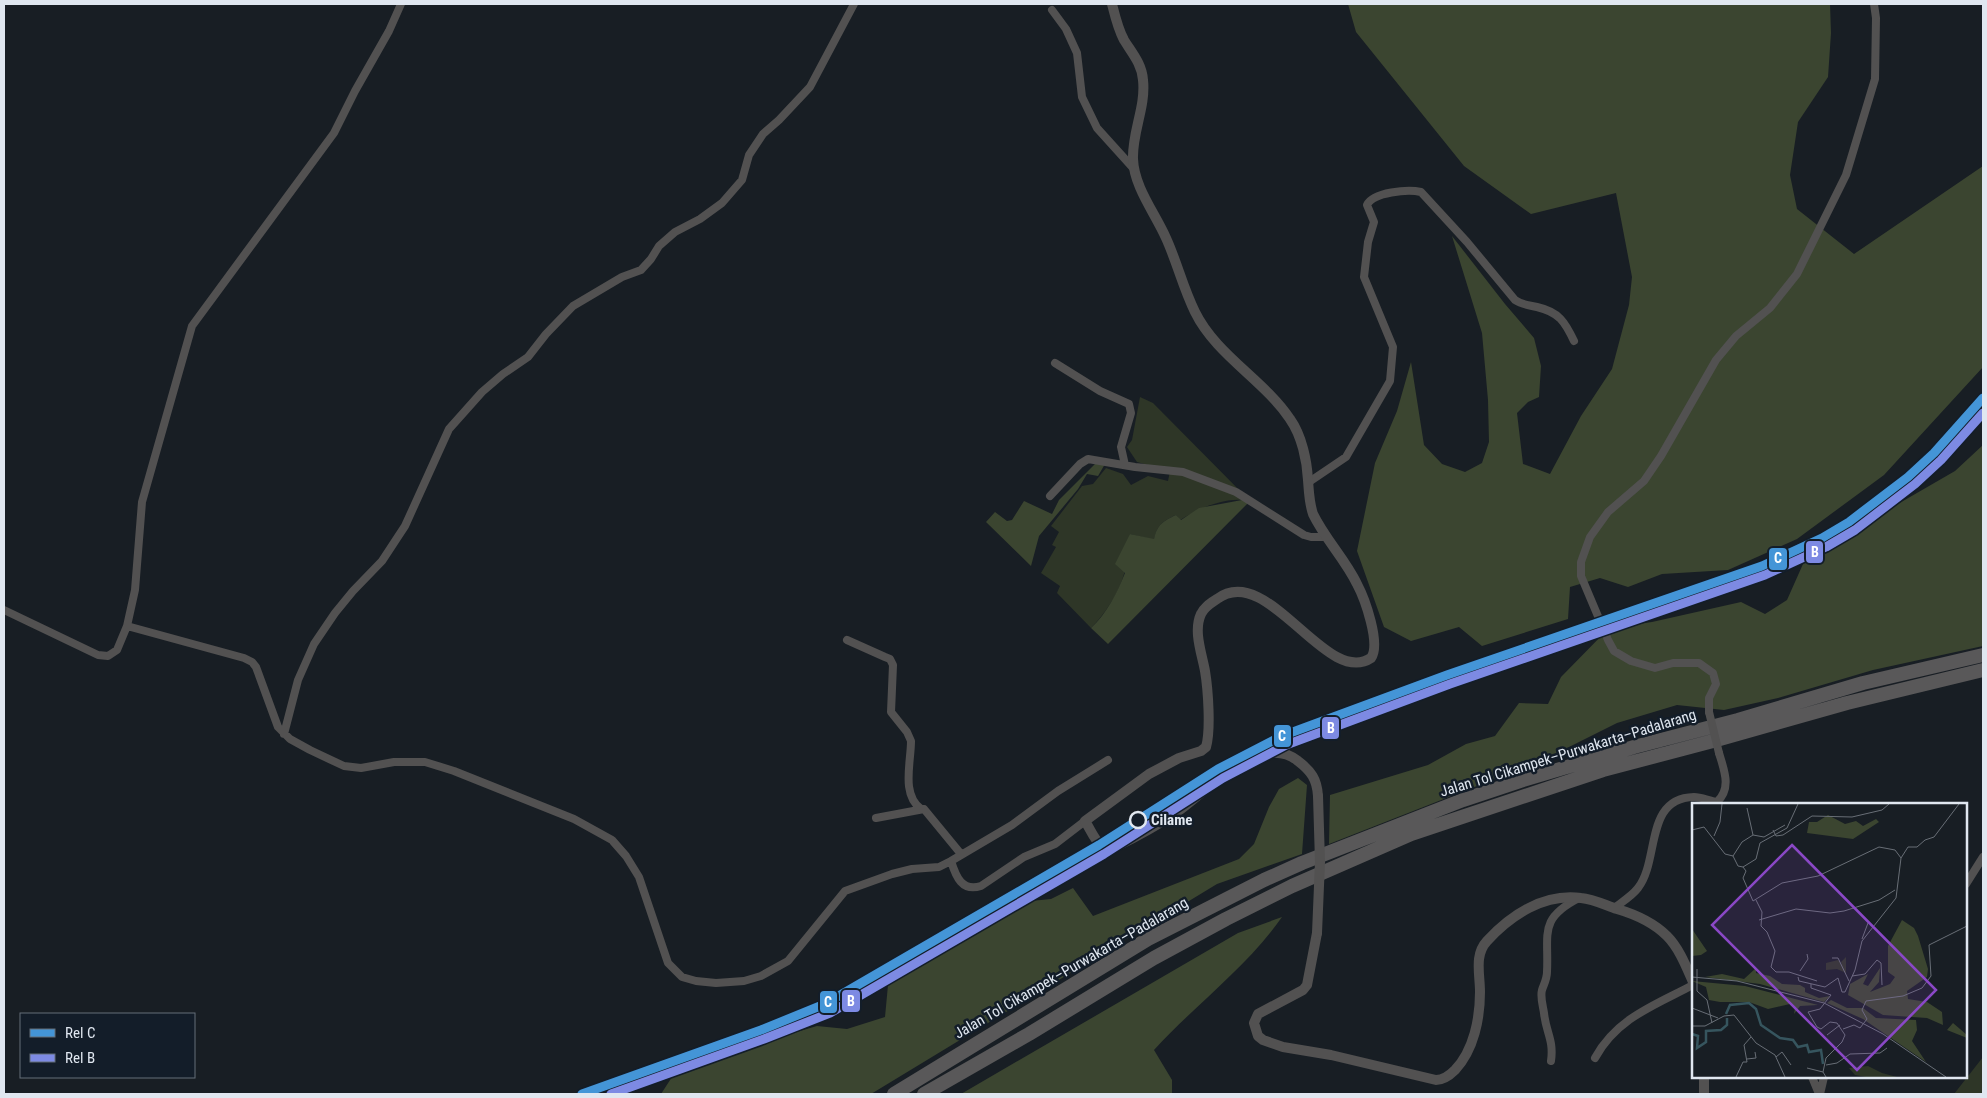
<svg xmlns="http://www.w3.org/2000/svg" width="1987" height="1098" viewBox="0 0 1987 1098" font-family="'Roboto Condensed',sans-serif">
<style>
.green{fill:#2e3627}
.forest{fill:#3b4530}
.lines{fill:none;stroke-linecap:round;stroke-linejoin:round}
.minor{stroke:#525151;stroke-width:8}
.tertiary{stroke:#525151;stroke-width:10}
.motorway{stroke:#595859;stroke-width:14}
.minor-bridge{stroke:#525151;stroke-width:8}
.tertiary-bridge{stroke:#525151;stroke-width:10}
.rail-1-casing{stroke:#131d29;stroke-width:12}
.rail-2-casing{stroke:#131d29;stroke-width:12}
.rail-1{stroke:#4495d7;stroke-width:9}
.rail-2{stroke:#7d8ae3;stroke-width:9}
.stop-dot{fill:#131d29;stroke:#e0e7f0;stroke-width:2.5}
.labels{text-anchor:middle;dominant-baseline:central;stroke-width:5;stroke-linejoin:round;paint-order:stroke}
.street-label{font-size:15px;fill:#e0e7f0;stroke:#131d29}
.stop-label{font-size:15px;font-weight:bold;fill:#e0e7f0;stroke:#131d29;text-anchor:start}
.inset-river{fill:none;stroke:#36555e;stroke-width:2.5}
.inset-road{fill:none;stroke:#686e76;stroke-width:1}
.view{fill:#8a48c6;fill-opacity:0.15;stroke:#8a48c6;stroke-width:2.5}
.inset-edge{fill:none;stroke:#e0e7f0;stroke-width:2.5}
.line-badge{stroke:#131d29;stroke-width:2}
.badge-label{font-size:14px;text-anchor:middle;font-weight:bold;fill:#fff}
</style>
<rect width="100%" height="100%" fill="#181e24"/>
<path class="green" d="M 1140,397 L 1153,403 L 1250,501 C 1226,496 1200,508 1180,520 L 1176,515 C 1163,521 1157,525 1154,540 L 1130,534 C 1128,547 1128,562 1124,574 C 1119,593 1105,614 1091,628 L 1057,593 L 1060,586 L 1041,573 L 1056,547 L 1052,545 L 1059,532 L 1051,526 L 1082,486 L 1093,484 L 1106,468 L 1123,474 L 1131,485 L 1148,476 L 1168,481 L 1170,471 L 1137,462 L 1127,447 L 1132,440 Z
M 1983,1057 L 1983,1094 L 1954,1094 Z"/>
<path class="forest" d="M 1348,4 L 1830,4 L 1831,33 L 1828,77 L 1798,122 L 1790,175 L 1797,209 L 1854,254 L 1983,166 L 1983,367 L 1884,475 L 1797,539 L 1728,570 L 1662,574 L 1628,587 L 1600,578 L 1570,587 L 1568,619 L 1482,646 L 1459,627 L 1411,641 L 1384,627 L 1357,551 L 1375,463 L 1397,411 L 1411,362 L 1424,445 L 1442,464 L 1465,472 L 1482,463 L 1489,442 L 1488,400 L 1482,333 L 1452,236 L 1505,304 L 1534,338 L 1541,366 L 1539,397 L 1528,402 L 1517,413 L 1523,464 L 1550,474 L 1581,416 L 1612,369 L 1629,305 L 1632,277 L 1616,193 L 1531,214 L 1464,166 L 1356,32 Z
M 1983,445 L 1983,646 L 1873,670 L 1778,698 L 1724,710 L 1677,705 L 1617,723 L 1541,761 L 1329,844 L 1330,795 L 1428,765 L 1466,744 L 1495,736 L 1519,703 L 1548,704 L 1561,677 L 1609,628 L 1652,622 L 1741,602 L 1765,614 L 1787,600 L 1803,564 L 1865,523 L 1955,471 Z
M 1097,462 L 1105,464 L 1098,476 L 1087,474 L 1078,489 L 1039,536 L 1031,566 L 986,522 L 995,512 L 1007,521 L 1012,520 L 1024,501 L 1052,514 L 1059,500 Z
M 1242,500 L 1250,501 L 1108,644 L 1091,628 C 1107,613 1117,593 1125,573 L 1115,564 L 1130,534 L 1154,539 C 1157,525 1163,521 1176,515 L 1181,520 L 1199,508 Z
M 1298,778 L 1307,785 L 1302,854 L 1217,884 L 871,1094 L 661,1094 L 672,1077 L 741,1048 L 817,1026 L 847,1029 L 885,1017 L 888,985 L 1012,903 L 1051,899 L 1073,888 L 1093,916 L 1239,859 L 1254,844 L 1269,807 L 1279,789 Z
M 1282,917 C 1247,967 1195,1005 1154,1050 L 1172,1080 L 1172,1094 L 961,1094 L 1238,933 Z"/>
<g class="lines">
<path class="minor" d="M 1052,10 L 1066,29 L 1077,53 L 1082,97 L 1097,128 L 1134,169
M 1055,363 L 1100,391 L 1129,404 L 1131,413 L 1121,447 L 1125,465
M 1309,482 L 1346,457 L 1390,381 L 1393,347 L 1364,277 L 1368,242 L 1374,222 L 1367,205 C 1373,192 1408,189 1421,192 L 1467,242 L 1515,300 C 1522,305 1529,305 1537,307 C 1559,312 1565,322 1574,341
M 1050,496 L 1080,464 L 1088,459 L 1135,467 L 1183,472 L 1236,492 L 1304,535 L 1311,537 L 1326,537
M 4,610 L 98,655 L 108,656 L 117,650 L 127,626 L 135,590 L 142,502 L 192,326 L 334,133 L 355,91 L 389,31 L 401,4
M 127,626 L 244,658 L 252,662 L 256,667 L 278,727 L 290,739 L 310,750 L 344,766 L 361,768 L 394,762 L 425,762 L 454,771 L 574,819 L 612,840 L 626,856 L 639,877 L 668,963 L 682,977 L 696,981 L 716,983 L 744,981 L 761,976 L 788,961 L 845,891 L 892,874 L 912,869 L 939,867 L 951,861 L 1012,825 L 1058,791 L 1108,760
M 847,640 L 885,657 L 890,659 L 893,665 L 891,712 L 907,732 L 911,741 C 911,763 901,794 921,809
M 1709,712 L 1709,698 L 1716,684 L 1713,673 L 1699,663 L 1673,663 L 1655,668 L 1631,661 L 1614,651 L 1608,640 L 1581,576 L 1581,562 L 1590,537 L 1608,512 L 1644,481 L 1661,456 L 1716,360 L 1736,336 L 1770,308 L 1797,274 L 1846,175 L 1875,79 L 1876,18 L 1874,4
M 284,734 L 298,680 L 314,644 L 335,613 L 353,591 L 382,561 L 405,526 L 449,429 L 482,392 L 503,374 L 528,357 L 546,334 L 573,306 L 622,277 L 641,270 L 651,259 L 659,246 L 675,232 L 700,219 L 722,203 L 742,180 L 749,155 L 763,134 L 779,120 L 810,87 L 854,4
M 876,818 L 924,809 L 961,854
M 951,861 C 956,877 962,892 981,886 L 1024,857 L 1055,844 L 1085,821
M 1966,884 L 1983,857
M 1614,908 C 1622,902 1632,896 1638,888 C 1660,860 1644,798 1694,797 C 1702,797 1709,801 1717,802 C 1732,788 1724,770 1719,753
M 1595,1058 C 1617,1018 1655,1005 1693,985
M 1551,1061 C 1554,1040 1546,1033 1544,1013 C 1543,1006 1540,997 1542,990 C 1544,984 1547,979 1547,972 C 1549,934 1538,919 1579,898
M 1812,1077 L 1819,1094
M 1820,1094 L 1824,1077"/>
<path class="tertiary" d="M 1112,4 C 1115,16 1118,29 1124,40 C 1132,53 1142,64 1143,80 C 1146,107 1132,132 1133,159 C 1134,187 1155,213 1166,238 C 1177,262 1183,288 1195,312 C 1216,355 1264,380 1290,419 C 1302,436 1307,461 1308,480 C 1309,492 1309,502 1313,514 C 1325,539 1345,559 1357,584 C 1365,599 1381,644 1371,658 C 1326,688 1268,561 1217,599 C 1211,603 1204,607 1201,614 C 1193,631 1202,654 1205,671 C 1208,689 1211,730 1206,747 L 1201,751 L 1179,758 L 1149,774 L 1085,821 C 1094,835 1098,853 1117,846 C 1138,836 1159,824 1177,812 C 1207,791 1261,731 1298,761 C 1311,771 1317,779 1318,796
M 1317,933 L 1307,985 L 1303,990 L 1258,1014 L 1254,1023 L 1258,1036 L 1263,1040 L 1283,1047 L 1331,1055 L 1436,1080 C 1444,1080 1450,1075 1455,1070 C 1474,1050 1480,1018 1480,992 C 1480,974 1474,955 1487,941 C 1511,915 1544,893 1581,898 C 1593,899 1605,905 1617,909 C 1634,914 1654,923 1667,936 C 1679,948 1686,966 1693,982
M 1704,1077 L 1704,1094"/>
<path class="motorway" d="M 894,1094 L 1148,939 L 1264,880 L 1302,863 L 1463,800 L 1520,781 L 1634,747 L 1738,720 L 1863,683 L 1983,655
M 924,1094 L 1029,1034 L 1154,958 L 1226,919 L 1292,886 L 1411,834 L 1603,770 L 1713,741 L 1847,703 L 1983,670"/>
<path class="minor-bridge" d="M 1709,712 L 1719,753"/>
<path class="tertiary-bridge" d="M 1317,933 L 1320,862 L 1318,796"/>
<g class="rail-1-casing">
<path id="rail-1" d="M 582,1094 L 761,1030 L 825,1004 L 1099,845 L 1218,769 L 1282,736 L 1447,675 L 1762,566 L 1822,538 L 1849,522 L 1908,477 L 1934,453 L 1983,398"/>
</g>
<g class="rail-2-casing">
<path id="rail-2" d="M 611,1094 L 764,1039 L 830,1013 L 1104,854 L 1223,778 L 1286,745 L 1450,684 L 1765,575 L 1826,547 L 1855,530 L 1915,484 L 1941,460 L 1983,413"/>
</g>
<use href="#rail-1" class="rail-1"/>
<use href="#rail-2" class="rail-2"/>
</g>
<circle class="stop-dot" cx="1138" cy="820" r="8"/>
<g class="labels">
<g class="street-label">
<text transform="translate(1568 753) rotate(-17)">Jalan Tol Cikampek–Purwakarta–Padalarang</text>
<text transform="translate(1071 968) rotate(-30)">Jalan Tol Cikampek–Purwakarta–Padalarang</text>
</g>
<g class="stop-label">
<text x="1151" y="820">Cilame</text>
</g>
</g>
<g transform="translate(1692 803)">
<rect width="275" height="275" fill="#181e24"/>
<path d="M 154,154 L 154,170 L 145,166 L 134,167 L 134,160 L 146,157 L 150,162 L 149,159 ZM 176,263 L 190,270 L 205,274 L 174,274 L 163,272 L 157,265 Z" fill="#2e3627"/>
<path d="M 136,12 L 153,21 L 164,18 L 171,23 L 184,16 L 187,19 L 161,36 L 115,30 L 117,19 L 125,19 ZM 210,117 L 222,125 L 226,133 L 236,166 L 235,174 L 215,188 L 216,196 L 235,199 L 250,209 L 251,222 L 235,215 L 191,212 L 156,192 L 158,181 L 176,171 L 171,181 L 176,183 L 188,165 L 187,179 L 178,189 L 198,181 L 203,174 L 196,169 L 196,143 ZM 0,126 L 15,148 L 9,152 L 0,153 ZM 64,165 L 64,170 L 78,173 L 90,181 L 108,182 L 113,185 L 113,189 L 127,195 L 138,193 L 132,199 L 68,181 L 13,174 L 30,171 L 52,176 ZM 0,178 L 53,183 L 126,202 L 108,203 L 102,211 L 103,205 L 98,201 L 76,206 L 57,199 L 28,199 L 17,197 L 14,184 ZM 139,197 L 155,205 L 171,205 L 184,215 L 224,217 L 225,227 L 220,238 L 234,259 L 171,216 L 135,200 ZM 261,220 L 275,232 L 275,235 L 255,227 Z" fill="#3b4530"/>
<path class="inset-river" d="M 34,211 L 38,202 L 57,200 L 64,206 L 69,222 L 88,235 L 101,237 L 106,244 L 115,242 L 117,249 L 129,247 L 131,261M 0,231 L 6,233 L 5,245 L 14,239 L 14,228 L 29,227 L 35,222 L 35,215"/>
<path class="inset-road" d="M 55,5 L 61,32M 0,27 L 12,24 L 33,51 L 41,53 L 46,63 L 51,64 L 54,68 L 51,75 L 61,98 L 90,80 L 126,73 L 187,44 L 203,47 L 209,55M 81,27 L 84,33 L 91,32 L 120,13 L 160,14 L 190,7 L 197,1M 22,33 L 28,19 L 30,1M 41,53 L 50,39 L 61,32 L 72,34 L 93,22M 51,64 L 64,56 L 68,40 L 95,25 L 106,1M 64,97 L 70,109 L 69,123 L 75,129 L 83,148 L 79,164 L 84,169 L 97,169 L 125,178M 67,117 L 104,106 L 138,110 L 152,108 L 187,97 L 203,87M 170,136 L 176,120M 140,155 L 146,155 L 157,178M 5,166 L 5,188 L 15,197 L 20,220M 108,168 L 116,156 L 115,151M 160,173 L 173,171 L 185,157 L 189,160 L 190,182M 0,174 L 45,178 L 132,200 L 191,231 L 254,274M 106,174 L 107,178 L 133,184 L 146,175 L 150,189 L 153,189 L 163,167 L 170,138 L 204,95 L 209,55 L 216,44 L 225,44 L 233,37 L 242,34 L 267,1M 119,181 L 119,185 L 139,192 L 128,206 L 116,209 L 125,224 L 129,226 L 138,219 L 145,220 L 153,232 L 150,239 L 134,255 L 131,269 L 134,274M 0,205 L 26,215M 0,223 L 13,223 L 32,213 L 42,212 L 64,240 L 83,252 L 93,274M 151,226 L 162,222 L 168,225 L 175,216 L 170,207 L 174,198 L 211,193 L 230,185 L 239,173 L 237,142 L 275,123M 135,232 L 148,222M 84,254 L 90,249 L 99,262M 55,256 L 64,255 L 63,249M 134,262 L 145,260 L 158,251 L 188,250 L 195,245M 115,265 L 131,269M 44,274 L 51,259 L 55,259 L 52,242 L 59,234"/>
<path class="view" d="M 100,42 L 244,187 L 165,267 L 20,122 Z"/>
<rect width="275" height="275" class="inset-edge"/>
</g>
<g class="line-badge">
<rect x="1805" y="540" width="19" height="24" rx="5" fill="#7d8ae3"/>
<rect x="1768" y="547" width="20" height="24" rx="5" fill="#4495d7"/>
<rect x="1321" y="716" width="19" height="24" rx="5" fill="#7d8ae3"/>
<rect x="1273" y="724" width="19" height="24" rx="5" fill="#4495d7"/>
<rect x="841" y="989" width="20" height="24" rx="5" fill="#7d8ae3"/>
<rect x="819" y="990" width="19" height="24" rx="5" fill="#4495d7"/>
</g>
<g class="badge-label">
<text x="1815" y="557">B</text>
<text x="1778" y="563">C</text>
<text x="1331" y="733">B</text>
<text x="1282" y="741">C</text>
<text x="851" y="1006">B</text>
<text x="828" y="1007">C</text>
</g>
<rect width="1987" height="1098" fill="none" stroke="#e0e7f0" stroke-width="10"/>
<rect x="20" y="1013" width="175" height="65" fill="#131d29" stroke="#656e79"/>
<rect x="30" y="1029" width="25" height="8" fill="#4495d7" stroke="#656e79"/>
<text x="65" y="1038" font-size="15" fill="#e0e7f0">Rel C</text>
<rect x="30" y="1054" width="25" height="8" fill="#7d8ae3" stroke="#656e79"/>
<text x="65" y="1063" font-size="15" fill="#e0e7f0">Rel B</text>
</svg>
